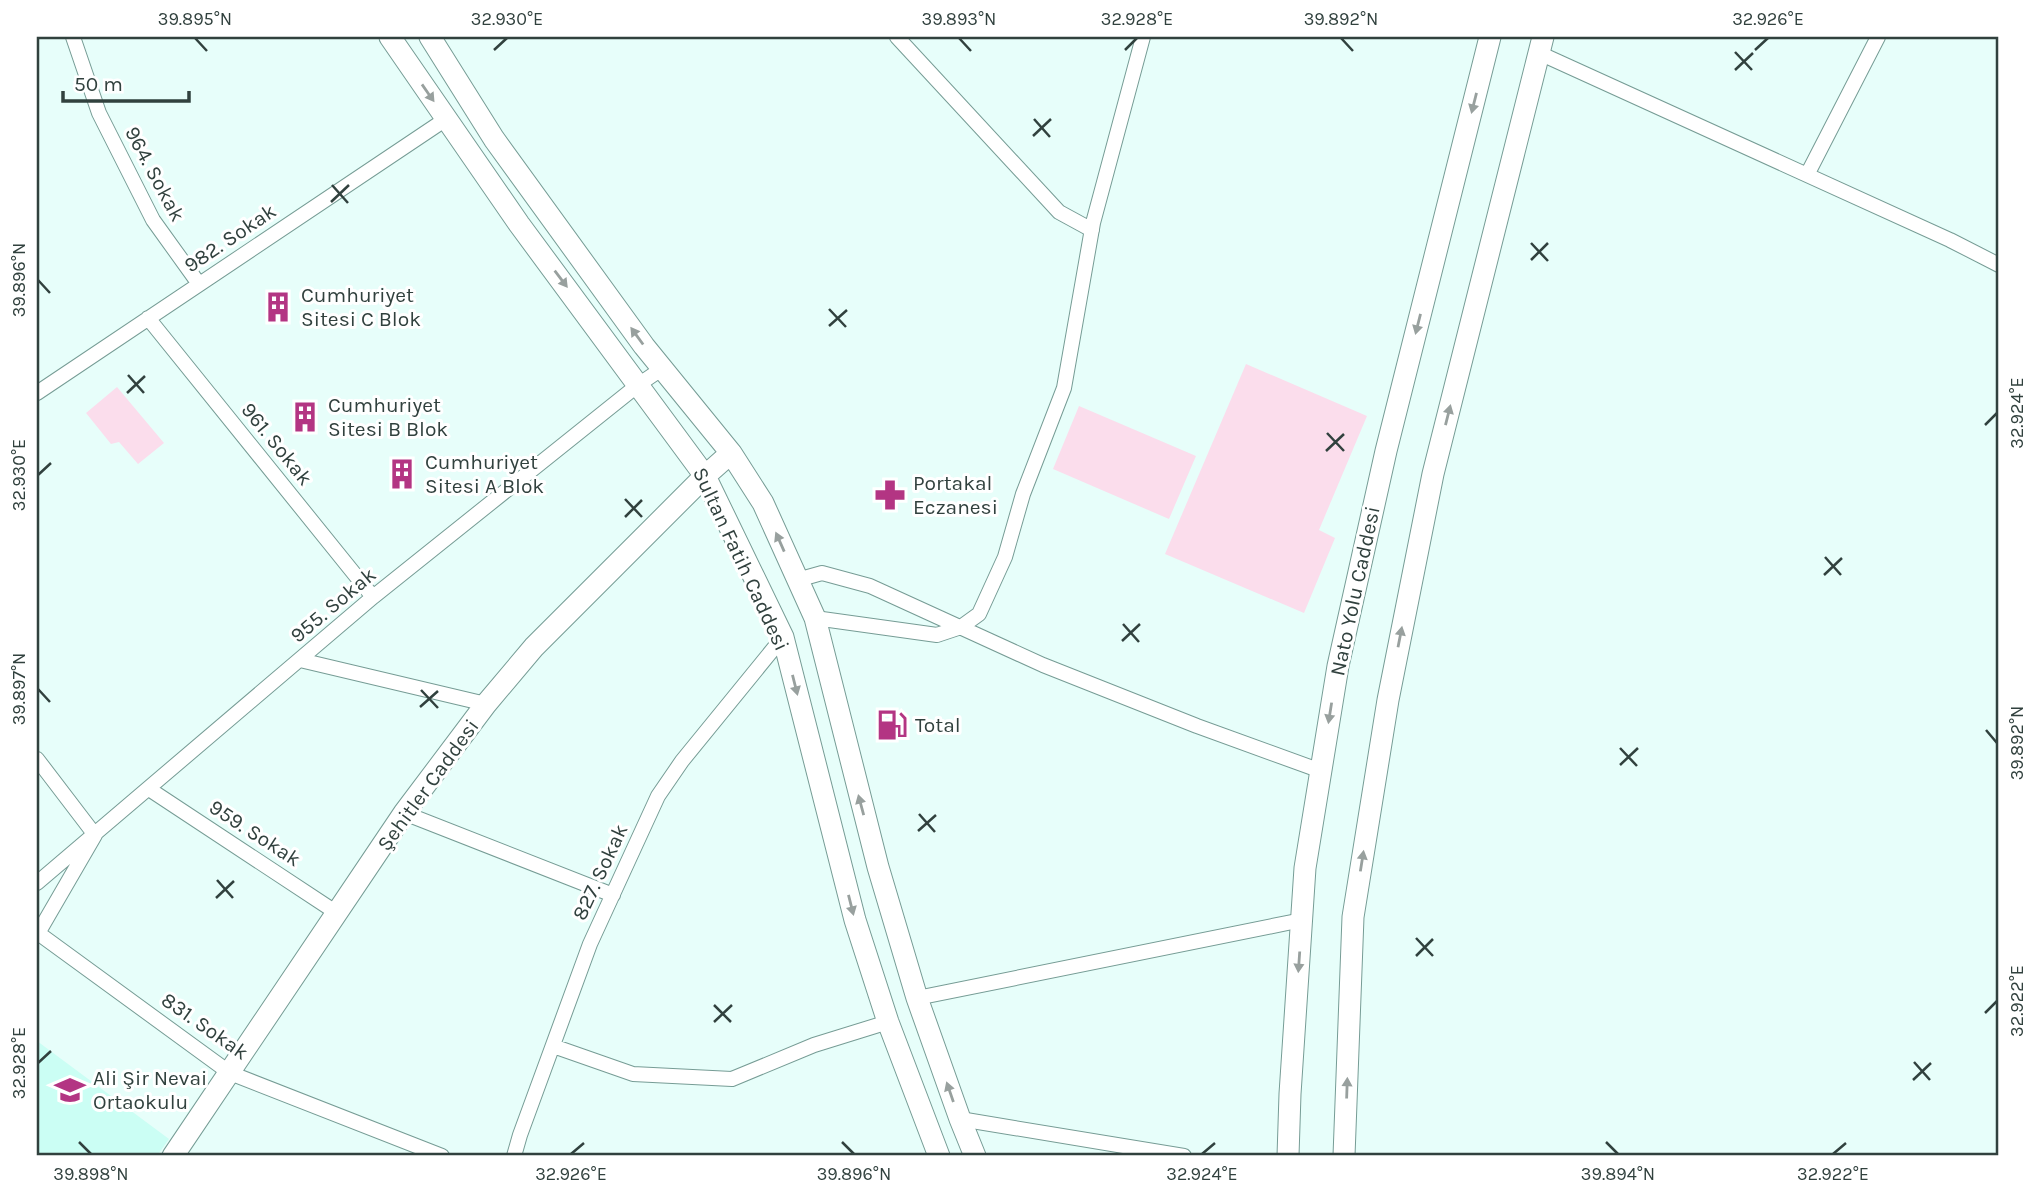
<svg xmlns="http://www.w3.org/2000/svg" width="2036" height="1193" viewBox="0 0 2036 1193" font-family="Karla,sans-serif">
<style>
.built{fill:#cbfef4}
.green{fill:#fbddec}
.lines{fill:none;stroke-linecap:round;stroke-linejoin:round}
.street-casing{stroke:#769c95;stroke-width:16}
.secondary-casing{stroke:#769c95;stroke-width:23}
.street{stroke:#fff;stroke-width:14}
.secondary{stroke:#fff;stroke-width:21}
.oneway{fill:#98a09e}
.ticks{fill:none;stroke:#31413e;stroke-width:2.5}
.labels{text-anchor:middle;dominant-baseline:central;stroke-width:6;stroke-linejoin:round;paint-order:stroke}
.street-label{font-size:21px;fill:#31413e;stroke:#fff}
.poi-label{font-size:21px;fill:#31413e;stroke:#fff;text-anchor:start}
.neatline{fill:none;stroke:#31413e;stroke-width:2.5}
.ticks-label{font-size:18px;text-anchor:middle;fill:#31413e}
</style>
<rect width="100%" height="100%" fill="#e7fefa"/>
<path class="built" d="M 37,1041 L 169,1139 L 157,1156 L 37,1156 Z"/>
<path class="green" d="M 1246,364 L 1367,416 L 1319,530 L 1335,538 L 1304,613 L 1165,554 Z
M 117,387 L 164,443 L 138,464 L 119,442 L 111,444 L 86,413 Z
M 1079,406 L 1196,456 L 1169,519 L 1053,469 Z"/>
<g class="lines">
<g class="street-casing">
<path id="street" d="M 73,37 L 99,113 L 153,220 L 199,284
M 897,37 L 1059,212 L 1092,230
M 1539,53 L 1950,240 L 1999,265
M 1807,175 L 1878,37
M 148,318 L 373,597
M 37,393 L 446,119
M 797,580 L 822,573 L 870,586 L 1043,665 L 1197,726 L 1321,771
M 815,618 L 937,635 L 961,627 L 979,614 L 1005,557 L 1023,494 L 1064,388 L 1093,223 L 1143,37
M 300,660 L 486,704
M 37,759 L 95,835 L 37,935
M 149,789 L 337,913
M 404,813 L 613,895
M 37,883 L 373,597 L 638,385 L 663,368
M 38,933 L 230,1073 L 442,1156
M 917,998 L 1302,920
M 553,1046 L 633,1074 L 732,1079 L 814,1045 L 888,1022
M 960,1119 L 1184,1156
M 514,1156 L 520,1135 L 590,944 L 658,796 L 682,761 L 783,637"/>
</g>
<g class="secondary-casing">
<path id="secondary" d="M 390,37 L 519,224 L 705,476 L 783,637 L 855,920 L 888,1022 L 939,1156
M 430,37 L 494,139 L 644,346 L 731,453 L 763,503 L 815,618 L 878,867 L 917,998 L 960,1119 L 975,1156
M 173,1156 L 404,813 L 486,704 L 534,647 L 705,476 L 731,453
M 1288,1156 L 1290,1094 L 1305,868 L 1338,666 L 1386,451 L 1490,37
M 1344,1156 L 1353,917 L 1388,700 L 1433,474 L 1543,37"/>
</g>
<use href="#street" class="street"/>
<use href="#secondary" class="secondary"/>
</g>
<defs><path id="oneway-solid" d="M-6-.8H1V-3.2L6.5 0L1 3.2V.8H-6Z" transform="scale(1.75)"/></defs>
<g class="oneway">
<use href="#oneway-solid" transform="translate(428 93) rotate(55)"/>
<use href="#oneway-solid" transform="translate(1474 103) rotate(104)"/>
<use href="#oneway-solid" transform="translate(561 279) rotate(53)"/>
<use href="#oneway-solid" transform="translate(1418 324) rotate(104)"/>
<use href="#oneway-solid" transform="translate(637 336) rotate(-126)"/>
<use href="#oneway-solid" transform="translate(1448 415) rotate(-76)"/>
<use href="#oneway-solid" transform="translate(780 542) rotate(-114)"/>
<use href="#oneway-solid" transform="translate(1400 637) rotate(-79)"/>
<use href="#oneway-solid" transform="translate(795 685) rotate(76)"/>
<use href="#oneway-solid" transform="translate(1330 713) rotate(99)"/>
<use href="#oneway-solid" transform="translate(861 805) rotate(-105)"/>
<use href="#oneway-solid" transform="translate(1362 861) rotate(-81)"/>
<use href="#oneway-solid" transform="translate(851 905) rotate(76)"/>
<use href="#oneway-solid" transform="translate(1299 962) rotate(94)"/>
<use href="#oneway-solid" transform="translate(1347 1088) rotate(-88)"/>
<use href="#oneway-solid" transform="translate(950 1092) rotate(-109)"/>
</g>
<path class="ticks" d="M 195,38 L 207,51M 959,38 L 971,51M 1341,38 L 1353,51M 494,50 L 507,38M 1125,50 L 1137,38M 1755,50 L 1768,38M 1735,52 L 1752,70M 1735,70 L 1753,53M 1034,119 L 1050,137M 1033,136 L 1051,119M 332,185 L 348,203M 331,202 L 349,185M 1531,243 L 1548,261M 1531,260 L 1548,243M 38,280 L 50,293M 829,309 L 846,327M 829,326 L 847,310M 128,375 L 144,393M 127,393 L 145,376M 1985,425 L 1997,413M 1327,433 L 1344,451M 1326,451 L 1344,434M 38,475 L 51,463M 625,499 L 642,517M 625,517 L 642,500M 1825,557 L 1841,575M 1824,575 L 1842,558M 1123,624 L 1139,642M 1122,641 L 1140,624M 38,689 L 50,702M 421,690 L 438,708M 420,707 L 438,691M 1986,730 L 1997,743M 1620,748 L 1637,766M 1620,765 L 1638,748M 919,814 L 935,832M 918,831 L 936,815M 217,880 L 233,898M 216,898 L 234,881M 1416,938 L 1433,956M 1416,956 L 1433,939M 714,1005 L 731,1022M 1985,1013 L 1997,1001M 714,1022 L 732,1005M 1914,1062 L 1930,1080M 38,1063 L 51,1051M 1913,1080 L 1931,1063M 79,1142 L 91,1154M 842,1142 L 854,1154M 1606,1142 L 1618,1154M 571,1154 L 584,1143M 1202,1154 L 1215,1143M 1833,1154 L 1846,1143"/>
<defs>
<g id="building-bare" transform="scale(2.415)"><path d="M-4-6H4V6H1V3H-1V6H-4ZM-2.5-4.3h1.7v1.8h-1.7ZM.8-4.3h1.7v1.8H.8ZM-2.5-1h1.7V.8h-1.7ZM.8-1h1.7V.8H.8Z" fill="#b33583" stroke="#fff" stroke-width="2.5" paint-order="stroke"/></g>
<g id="pharmacy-bare" transform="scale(2.415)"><path d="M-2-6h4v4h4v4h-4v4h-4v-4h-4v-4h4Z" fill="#b33583" stroke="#fff" stroke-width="2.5" paint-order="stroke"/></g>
<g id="fuel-bare" transform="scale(2.415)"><path d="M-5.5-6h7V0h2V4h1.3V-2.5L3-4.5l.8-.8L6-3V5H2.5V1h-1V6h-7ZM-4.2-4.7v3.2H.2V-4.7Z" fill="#b33583" stroke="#fff" stroke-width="2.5" paint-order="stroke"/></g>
<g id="school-bare" transform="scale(2.415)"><path d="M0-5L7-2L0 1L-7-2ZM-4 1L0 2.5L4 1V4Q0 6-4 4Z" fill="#b33583" stroke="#fff" stroke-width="2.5" paint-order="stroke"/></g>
</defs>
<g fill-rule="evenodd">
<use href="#building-bare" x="278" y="307"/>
<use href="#building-bare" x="305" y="417"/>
<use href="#building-bare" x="402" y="474"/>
<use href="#pharmacy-bare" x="890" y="495"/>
<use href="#fuel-bare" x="892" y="725"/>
<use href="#school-bare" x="70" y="1090"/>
</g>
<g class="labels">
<g class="street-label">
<text transform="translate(155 174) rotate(62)">964. Sokak</text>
<text transform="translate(230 238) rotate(-34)">982. Sokak</text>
<text transform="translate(277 444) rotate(51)">961. Sokak</text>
<text transform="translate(741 559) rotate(65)">Sultan Fatih Caddesi</text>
<text transform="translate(1355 591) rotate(-78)">Nato Yolu Caddesi</text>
<text transform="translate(333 605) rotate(-40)">955. Sokak</text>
<text transform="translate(428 785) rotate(-54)">Şehitler Caddesi</text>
<text transform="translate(255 833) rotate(33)">959. Sokak</text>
<text transform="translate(600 872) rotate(-65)">827. Sokak</text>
<text transform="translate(205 1026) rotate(35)">831. Sokak</text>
</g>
<g class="poi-label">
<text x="301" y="295">Cumhuriyet<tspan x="301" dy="24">Sitesi C Blok</tspan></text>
<text x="328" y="405">Cumhuriyet<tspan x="328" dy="24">Sitesi B Blok</tspan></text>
<text x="425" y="462">Cumhuriyet<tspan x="425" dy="24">Sitesi A Blok</tspan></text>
<text x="913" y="483">Portakal<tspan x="913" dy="24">Eczanesi</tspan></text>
<text x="915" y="725">Total</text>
<text x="93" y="1078">Ali Şir Nevai<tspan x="93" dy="24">Ortaokulu</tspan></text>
</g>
</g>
<rect width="2036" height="1193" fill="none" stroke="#ffffff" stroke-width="77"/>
<path d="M63 91v10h126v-10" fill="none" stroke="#31413e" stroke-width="3.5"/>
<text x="74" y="91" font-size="21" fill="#31413e" stroke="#ffffff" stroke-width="5" paint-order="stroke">50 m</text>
<rect x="38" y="38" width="1959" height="1116" class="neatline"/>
<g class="ticks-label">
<text x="195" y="25">39.895°N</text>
<text x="507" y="25">32.930°E</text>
<text x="959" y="25">39.893°N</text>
<text x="1137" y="25">32.928°E</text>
<text x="1341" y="25">39.892°N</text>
<text x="1768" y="25">32.926°E</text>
<text transform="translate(19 280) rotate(-90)" y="6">39.896°N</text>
<text transform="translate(2017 413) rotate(-90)" y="6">32.924°E</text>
<text transform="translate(19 475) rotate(-90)" y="6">32.930°E</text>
<text transform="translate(19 689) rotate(-90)" y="6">39.897°N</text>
<text transform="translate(2017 743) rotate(-90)" y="6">39.892°N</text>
<text transform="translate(2017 1001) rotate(-90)" y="6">32.922°E</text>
<text transform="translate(19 1063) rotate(-90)" y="6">32.928°E</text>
<text x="91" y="1180">39.898°N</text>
<text x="571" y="1180">32.926°E</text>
<text x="854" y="1180">39.896°N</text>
<text x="1202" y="1180">32.924°E</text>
<text x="1618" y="1180">39.894°N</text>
<text x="1833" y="1180">32.922°E</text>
</g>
</svg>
